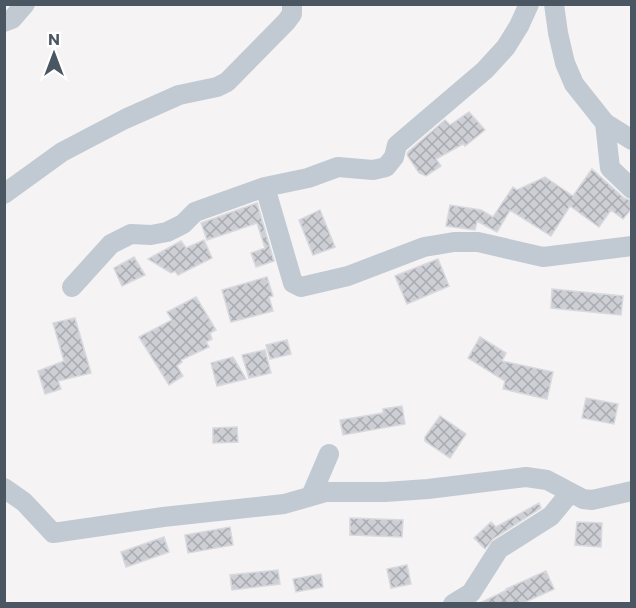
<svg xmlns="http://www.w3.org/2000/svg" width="636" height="608" viewBox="0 0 636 608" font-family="Commissioner,sans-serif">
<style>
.building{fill:url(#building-cross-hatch);stroke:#d7d9de;stroke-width:1.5}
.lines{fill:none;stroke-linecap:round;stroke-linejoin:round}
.minor{stroke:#c1cad2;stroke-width:20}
</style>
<defs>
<pattern id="building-cross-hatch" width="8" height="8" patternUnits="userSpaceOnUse" patternTransform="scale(1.5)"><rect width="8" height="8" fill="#cdcfd5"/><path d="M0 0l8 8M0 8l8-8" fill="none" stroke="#a8abb0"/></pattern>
</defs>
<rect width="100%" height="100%" fill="#f5f3f3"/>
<path class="building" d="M 469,112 L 485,130 L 465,146 L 463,144 L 436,159 L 441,166 L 426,176 L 419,173 L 407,155 L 408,152 L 445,120 L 450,125 Z
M 592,169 L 624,198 L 632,201 L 632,208 L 623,219 L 611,210 L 599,227 L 570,206 L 551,236 L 510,210 L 497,232 L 477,221 L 475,230 L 446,226 L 450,205 L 481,210 L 493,217 L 513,187 L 517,190 L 545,177 L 573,196 Z
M 257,203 L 274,261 L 256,267 L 251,253 L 265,248 L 257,223 L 207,240 L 201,223 Z
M 320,210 L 335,247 L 313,255 L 299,220 Z
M 204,240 L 212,258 L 178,275 L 175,271 L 171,273 L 148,259 L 181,241 L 186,248 Z
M 134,257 L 145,275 L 122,286 L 114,268 Z
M 438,259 L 449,286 L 407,304 L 395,276 Z
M 267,277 L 273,296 L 269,297 L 273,311 L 231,322 L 222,290 Z
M 552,289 L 623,296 L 621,315 L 551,308 Z
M 196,297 L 216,330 L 210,333 L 212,339 L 206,342 L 209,347 L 181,360 L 182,362 L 177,366 L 183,376 L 169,385 L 139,337 L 172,320 L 167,312 Z
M 75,318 L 91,373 L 58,381 L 61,389 L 45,394 L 38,371 L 64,361 L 53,323 Z
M 480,337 L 506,353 L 502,361 L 553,372 L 547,399 L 503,389 L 505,381 L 468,358 Z
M 287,340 L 291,354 L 270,359 L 266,345 Z
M 265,350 L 271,373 L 249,378 L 242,355 Z
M 233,357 L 246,379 L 217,386 L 211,363 Z
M 586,398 L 618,404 L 614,424 L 582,418 Z
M 402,406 L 405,424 L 343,435 L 340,420 L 383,413 L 383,409 Z
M 440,416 L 466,434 L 450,458 L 425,441 L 425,437 Z
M 237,427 L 238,442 L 213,443 L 213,428 Z
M 539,503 L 541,508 L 493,539 L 485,549 L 474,538 L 491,522 L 496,527 Z
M 350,518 L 403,520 L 402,537 L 350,535 Z
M 577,522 L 602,523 L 601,547 L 575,545 Z
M 230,527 L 233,545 L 188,553 L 185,535 Z
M 164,537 L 169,552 L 126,567 L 121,552 Z
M 407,565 L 411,584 L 391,588 L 387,569 Z
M 278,570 L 280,584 L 232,590 L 230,575 Z
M 546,571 L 554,589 L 523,603 L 480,603 L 507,590 L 506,589 Z
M 321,574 L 323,587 L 296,592 L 293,579 Z"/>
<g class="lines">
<path class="minor" d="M 529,4 L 519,26 L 506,47 L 485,70 L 397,145 L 394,157 L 386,167 L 373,170 L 338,167 L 308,178 L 265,187 L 293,283 L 301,287 L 348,276 L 424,247 L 454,242 L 478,242 L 543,257 L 632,246
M 554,4 L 558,33 L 565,63 L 574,84 L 605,123 L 610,168 L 632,189
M 4,22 L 12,19 L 25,4
M 605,123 L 632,140
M 4,194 L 62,152 L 125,119 L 179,95 L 217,87 L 227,82 L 286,22 L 292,14 L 292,4
M 72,287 L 111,244 L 131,234 L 151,235 L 167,232 L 183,224 L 195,212 L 265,187
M 4,488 L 24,502 L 53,533 L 163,517 L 284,504 L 326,492 L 385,492 L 428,489 L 526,477 L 547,480 L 583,499 L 592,500 L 632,491
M 311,496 L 329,454
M 453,604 L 471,593 L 499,549 L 551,516 L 565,499 L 567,491"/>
</g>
<rect width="636" height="608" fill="none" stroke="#4a5661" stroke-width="12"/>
<g transform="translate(54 54)" stroke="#ffffff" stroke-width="4.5" paint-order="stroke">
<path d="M0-4.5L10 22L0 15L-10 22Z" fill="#4a5661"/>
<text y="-9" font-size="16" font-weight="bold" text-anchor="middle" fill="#4a5661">N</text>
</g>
</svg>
